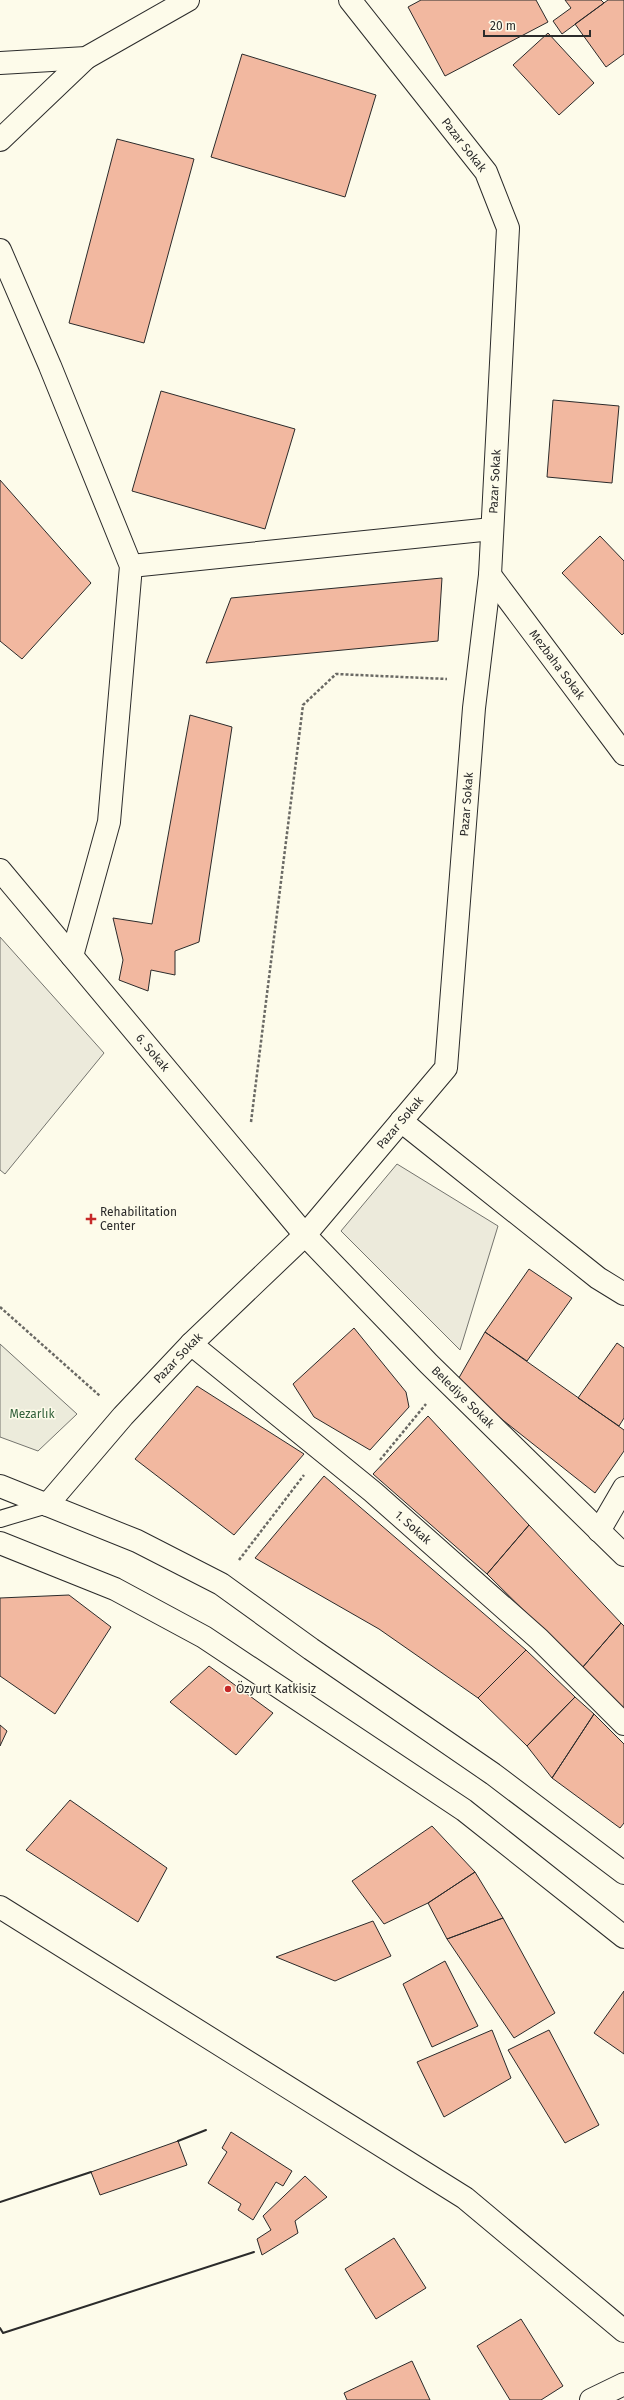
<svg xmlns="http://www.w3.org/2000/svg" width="624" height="2400" viewBox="0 0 624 2400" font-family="'Fira Sans',sans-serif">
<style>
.green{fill:#ecebdb;stroke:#74746e}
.parking{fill:#eceadb;stroke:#74746e}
.building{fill:#f2b8a0;stroke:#2b2b2b}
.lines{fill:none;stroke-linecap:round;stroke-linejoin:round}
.lane-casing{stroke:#2b2b2b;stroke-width:18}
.street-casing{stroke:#2b2b2b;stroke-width:24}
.secondary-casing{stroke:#2b2b2b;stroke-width:24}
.path{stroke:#6a6964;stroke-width:2.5;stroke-dasharray:3 2;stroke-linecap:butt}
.lane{stroke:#fdfbea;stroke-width:16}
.street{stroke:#fdfbea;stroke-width:22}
.secondary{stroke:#fdfbea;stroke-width:22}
.wall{stroke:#2b2b2b;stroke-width:2}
.poi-dot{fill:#c62828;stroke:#fdfbea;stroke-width:1.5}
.labels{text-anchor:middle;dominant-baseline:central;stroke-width:3;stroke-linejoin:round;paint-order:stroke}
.street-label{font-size:12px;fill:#2b2b2b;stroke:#fdfbea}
.poi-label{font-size:12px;fill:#2b2b2b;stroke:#fdfbea;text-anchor:start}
.park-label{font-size:12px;fill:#34623c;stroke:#fdfbea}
</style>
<rect width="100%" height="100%" fill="#fdfbea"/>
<path class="green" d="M 0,1344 L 77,1414 L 38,1451 L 0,1437 Z"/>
<path class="parking" d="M 0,937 L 104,1053 L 5,1174 L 0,1170 Z
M 397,1164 L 498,1226 L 460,1350 L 341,1231 Z"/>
<path class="building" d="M 421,0 L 536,0 L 548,22 L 445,76 L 408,7 Z
M 565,0 L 601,0 L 604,3 L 562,34 L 553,21 L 571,8 Z
M 608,0 L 624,0 L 624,54 L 606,67 L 575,24 Z
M 548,33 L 594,83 L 559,115 L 513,65 Z
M 242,54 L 376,95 L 345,197 L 211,157 Z
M 117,139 L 194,159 L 144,343 L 69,323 Z
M 161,391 L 295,429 L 265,529 L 132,491 Z
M 553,400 L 619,406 L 612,483 L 547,477 Z
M 0,480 L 91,583 L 22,659 L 0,641 Z
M 600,536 L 624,561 L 624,633 L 622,635 L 562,573 Z
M 442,578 L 438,641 L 206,663 L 231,598 Z
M 190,715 L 232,727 L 199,942 L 175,951 L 175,975 L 151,970 L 148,991 L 119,980 L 123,960 L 113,918 L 152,924 Z
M 529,1269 L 572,1298 L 527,1361 L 485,1332 Z
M 354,1328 L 406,1392 L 409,1407 L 370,1450 L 314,1417 L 293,1384 Z
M 485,1332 L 624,1430 L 624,1451 L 595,1493 L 456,1383 Z
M 617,1343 L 624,1348 L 624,1418 L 619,1426 L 578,1398 Z
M 197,1386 L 304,1454 L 234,1535 L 135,1459 Z
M 428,1416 L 529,1525 L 487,1574 L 373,1474 Z
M 324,1476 L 526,1650 L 478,1698 L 379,1629 L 255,1558 Z
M 529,1525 L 621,1623 L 582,1668 L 487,1574 Z
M 69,1595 L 111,1627 L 55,1714 L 0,1676 L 0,1598 Z
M 621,1623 L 624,1626 L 624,1713 L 582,1668 Z
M 526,1650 L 575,1697 L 527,1746 L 478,1698 Z
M 209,1666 L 273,1713 L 236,1755 L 170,1702 Z
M 575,1697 L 594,1714 L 552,1778 L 527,1746 Z
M 594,1714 L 624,1744 L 624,1823 L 620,1828 L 552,1778 Z
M 0,1725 L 7,1731 L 0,1746 Z
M 70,1800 L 167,1868 L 138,1922 L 26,1850 Z
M 432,1826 L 475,1872 L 428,1903 L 384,1924 L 352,1881 Z
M 475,1872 L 503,1918 L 447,1939 L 428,1903 Z
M 503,1918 L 555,2013 L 514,2038 L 447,1939 Z
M 373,1921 L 391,1956 L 335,1981 L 276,1957 Z
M 445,1961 L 478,2026 L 432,2047 L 403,1984 Z
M 624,1991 L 624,2054 L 594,2033 Z
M 492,2030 L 511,2078 L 444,2117 L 417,2062 Z
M 549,2030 L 599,2125 L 565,2143 L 508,2050 Z
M 231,2132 L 292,2171 L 283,2186 L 276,2182 L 253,2220 L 238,2210 L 241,2204 L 208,2183 L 227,2152 L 222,2148 Z
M 178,2141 L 187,2165 L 100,2195 L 91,2172 Z
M 305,2176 L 327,2197 L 295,2221 L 298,2233 L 262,2255 L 257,2239 L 271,2230 L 263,2216 Z
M 394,2238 L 426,2288 L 376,2319 L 345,2269 Z
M 521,2319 L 563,2386 L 541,2400 L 510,2400 L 477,2346 Z
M 412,2361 L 430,2400 L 347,2400 L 344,2393 Z"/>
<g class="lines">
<g class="lane-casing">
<path id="lane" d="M 0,1519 L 47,1505"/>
</g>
<g class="street-casing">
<g id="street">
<path d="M 0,140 L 86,58"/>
<path d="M 0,250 L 50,366 L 131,566 L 109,822 L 72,956"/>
<path d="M 131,566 L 492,529"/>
<path id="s1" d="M 490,575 L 624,754"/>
<path id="s2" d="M 0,870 L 305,1235 L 429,1364 L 624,1555"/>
<path d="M 401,1121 L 598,1278 L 624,1294"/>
<path id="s3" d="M 191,1344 L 373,1492 L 539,1639 L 624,1724"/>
<path id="s4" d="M 47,1505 L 123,1416 L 191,1344 L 305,1235 L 446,1068 L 474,708 L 490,575 L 508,228 L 486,172 L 350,0"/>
<path d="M 599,1531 L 624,1488"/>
<path d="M 0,1907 L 465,2198 L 624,2331"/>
</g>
</g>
<g class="secondary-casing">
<path id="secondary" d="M 0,63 L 86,58 L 188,0
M 0,1486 L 137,1541 L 221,1584 L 311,1649 L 493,1774 L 624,1873
M 0,1543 L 115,1589 L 204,1637 L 464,1810 L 624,1937
M 591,2400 L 624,2384"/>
</g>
<path class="path" d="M 251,1122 L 303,705 L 336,674 L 447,679
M 0,1307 L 100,1396
M 380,1460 L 426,1404
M 239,1560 L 304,1475"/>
<use href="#lane" class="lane"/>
<use href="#street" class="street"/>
<use href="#secondary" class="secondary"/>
<path class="wall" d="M 178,2141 L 206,2130
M 0,2202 L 91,2172
M 0,2328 L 3,2333 L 254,2252"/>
</g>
<g class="poi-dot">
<path d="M89 1213h4v4h4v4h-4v4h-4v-4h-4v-4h4z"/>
<circle cx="228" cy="1689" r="4"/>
</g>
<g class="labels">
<g class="street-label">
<text transform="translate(464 145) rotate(52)">Pazar Sokak</text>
<text stroke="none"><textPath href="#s4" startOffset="1181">Pazar Sokak</textPath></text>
<text stroke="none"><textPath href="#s1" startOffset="112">Mezbaha Sokak</textPath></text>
<text stroke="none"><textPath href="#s4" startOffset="857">Pazar Sokak</textPath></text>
<text stroke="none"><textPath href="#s2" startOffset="238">6. Sokak</textPath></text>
<text stroke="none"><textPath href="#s4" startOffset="521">Pazar Sokak</textPath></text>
<text stroke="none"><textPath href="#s4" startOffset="197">Pazar Sokak</textPath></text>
<text stroke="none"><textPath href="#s2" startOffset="702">Belediye Sokak</textPath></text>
<text stroke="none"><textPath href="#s3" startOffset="288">1. Sokak</textPath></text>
</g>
<g class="poi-label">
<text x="100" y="1212">Rehabilitation<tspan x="100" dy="14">Center</tspan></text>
<text x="236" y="1689">Özyurt Katkisiz</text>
</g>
<g class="park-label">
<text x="32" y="1414">Mezarlık</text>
</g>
</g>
<path d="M484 30v6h106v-6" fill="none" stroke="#2b2b2b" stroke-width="2"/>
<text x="490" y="30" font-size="12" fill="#2b2b2b" stroke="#fdfbea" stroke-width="3" paint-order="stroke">20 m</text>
</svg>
